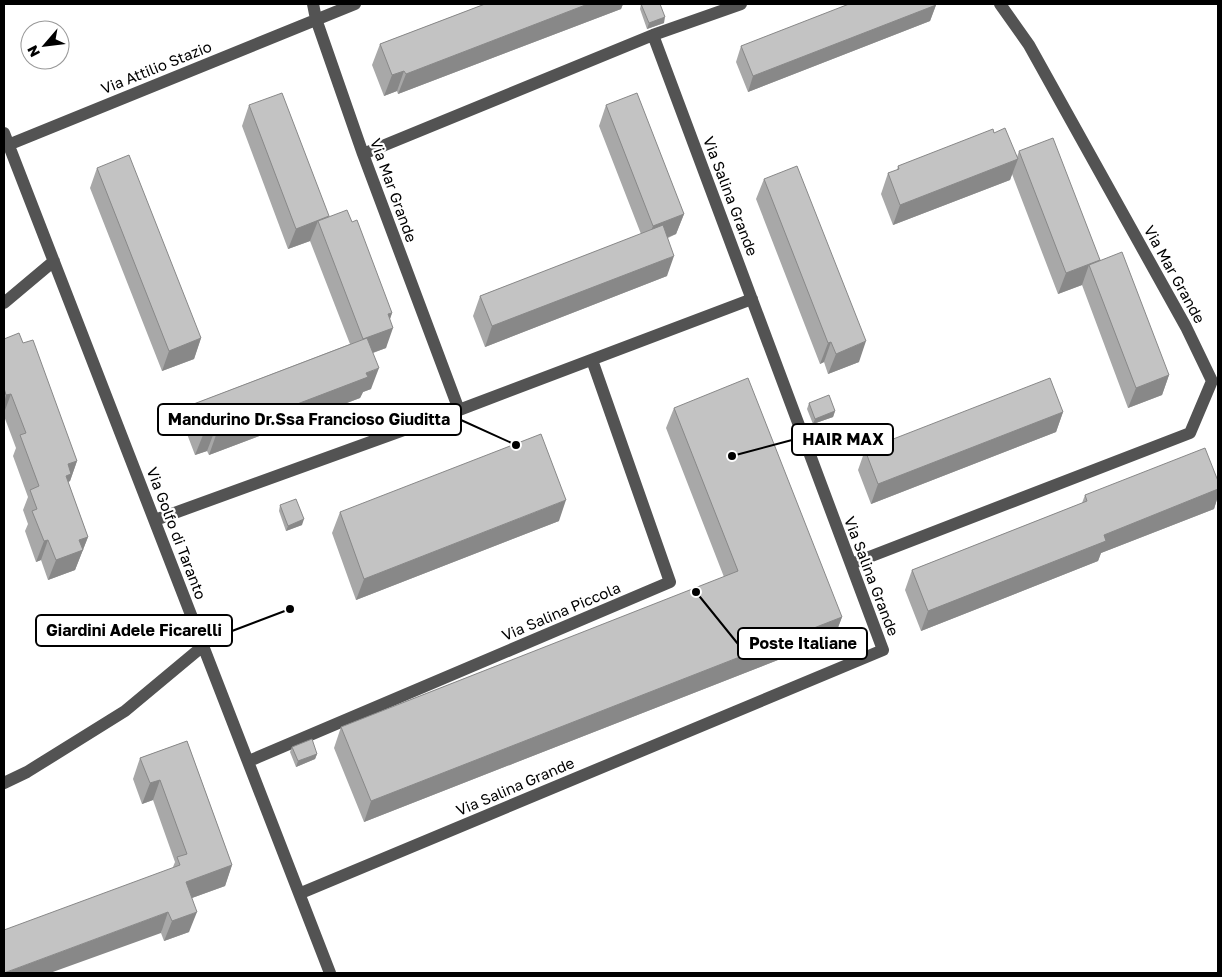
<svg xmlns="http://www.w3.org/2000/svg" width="1222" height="977" viewBox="0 0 1222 977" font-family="'Golos Text',sans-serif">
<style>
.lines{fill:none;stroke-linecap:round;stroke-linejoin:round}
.minor{stroke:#535353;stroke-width:12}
.wall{fill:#a8a8a8}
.shaded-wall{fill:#888}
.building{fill:#c3c3c3;stroke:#888}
.labels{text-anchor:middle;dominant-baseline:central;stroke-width:4.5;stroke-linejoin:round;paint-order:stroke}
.street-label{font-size:15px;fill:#000;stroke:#fff}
.leader{fill:none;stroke:#000;stroke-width:2}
.callout-dot{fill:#000;stroke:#fff;stroke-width:2}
.callout{fill:#fff;stroke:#000;stroke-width:2}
.callout-label{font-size:16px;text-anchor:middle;font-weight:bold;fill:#000}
</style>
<rect width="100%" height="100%" fill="#fff"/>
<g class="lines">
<path class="minor" d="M 313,4 L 316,19 L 363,154 L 459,410
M 4,133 L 330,973
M 8,145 L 355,4
M 363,154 L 653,35 L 741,4
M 4,303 L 54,261
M 155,520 L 459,410 L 752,299
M 851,564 L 1190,433 L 1212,381 L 1186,327 L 1029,45 L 1000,4
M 249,761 L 670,582 L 592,360
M 4,783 L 27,772 L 125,711 L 203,646
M 301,893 L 883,650 L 653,35"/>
</g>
<path class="wall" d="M 485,4 L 623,4 L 621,9 L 398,94 L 397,91 L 384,96 L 372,65 L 380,44 Z
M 641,4 L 664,23 L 647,29 L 640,9 Z
M 936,5 L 930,21 L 748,92 L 736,62 L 741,46 Z
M 249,105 L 329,217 L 352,222 L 392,313 L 390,319 L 386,348 L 373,353 L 371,389 L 363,392 L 360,398 L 209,455 L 207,451 L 195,455 L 184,426 L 191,405 L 350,344 L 310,241 L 288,249 L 242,126 Z
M 606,105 L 684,214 L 676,234 L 668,238 L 667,276 L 485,347 L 473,316 L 480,296 L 641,234 L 599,126 Z
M 994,133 L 1017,157 L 1019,151 L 1100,261 L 1169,375 L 1162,395 L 1128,408 L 1082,285 L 1058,294 L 1012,174 L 1010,180 L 893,225 L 881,194 L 888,173 L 897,170 L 898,166 Z
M 97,168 L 201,338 L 194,359 L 162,371 L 90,188 Z
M 764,179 L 859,362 L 828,374 L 824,362 L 820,364 L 756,199 Z
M 4,339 L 23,343 L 77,461 L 70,481 L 68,482 L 88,537 L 75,570 L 48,580 L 41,560 L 36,562 L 25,531 L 28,524 L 23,510 L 28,497 L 13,456 L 16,448 L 4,416 Z
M 809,403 L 835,411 L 833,417 L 813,424 L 807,409 Z
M 674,408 L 842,617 L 834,638 L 364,822 L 334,748 L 341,727 L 724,577 L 666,428 Z
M 1063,412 L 1056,432 L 871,504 L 858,470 L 865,450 Z
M 1218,481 L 1218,496 L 1214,509 L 1101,553 L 1098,561 L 921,631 L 905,590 L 912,570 L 1082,503 L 1085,495 Z
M 280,505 L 302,525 L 286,531 L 279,511 Z
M 340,512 L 559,521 L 356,600 L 332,533 Z
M 187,741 L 232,865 L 225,886 L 192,898 L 189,932 L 164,941 L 161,933 L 173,867 L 175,862 L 153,800 L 142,804 L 133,779 L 140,758 Z
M 292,747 L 317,754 L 315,759 L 296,767 L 290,752 Z"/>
<path class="shaded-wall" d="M 588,4 L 623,4 L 621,9 L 398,94 L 406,74 Z
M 936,5 L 930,21 L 748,92 L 753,76 Z
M 665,17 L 664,23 L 647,29 L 649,23 Z
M 404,71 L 397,91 L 384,96 L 392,75 Z
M 1018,159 L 1010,180 L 893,225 L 900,205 Z
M 684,214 L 676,234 L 645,246 L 653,226 Z
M 329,216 L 318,221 L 310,241 L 288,249 L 296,229 Z
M 674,256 L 667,276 L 485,347 L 492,326 Z
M 1100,260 L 1089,265 L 1082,285 L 1058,294 L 1066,273 Z
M 392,313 L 386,330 L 393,328 L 386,348 L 355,359 L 363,339 L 388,314 Z
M 201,338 L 194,359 L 162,371 L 169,351 Z
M 866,341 L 859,362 L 828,374 L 836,354 Z
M 831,342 L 824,362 L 820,364 L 828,343 Z
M 379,368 L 371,389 L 363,392 L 360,398 L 209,455 L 216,435 Z
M 1169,375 L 1162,395 L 1128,408 L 1136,388 Z
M 11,394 L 4,413 L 4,403 L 6,395 Z
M 835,411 L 833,417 L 813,424 L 815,419 Z
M 1063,412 L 1056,432 L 871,504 L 878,484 Z
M 215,430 L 207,451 L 195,455 L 203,435 Z
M 77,461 L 70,481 L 68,482 L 64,494 L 68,464 Z
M 1218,489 L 1218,496 L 1214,509 L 1101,553 L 1098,561 L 921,631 L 928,611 L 1104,535 Z
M 566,500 L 559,521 L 356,600 L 364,579 Z
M 304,519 L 302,525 L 286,531 L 288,526 Z
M 88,537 L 75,570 L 48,580 L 56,560 L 79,540 Z
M 48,540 L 41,560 L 36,562 L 44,541 Z
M 842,617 L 834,638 L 364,822 L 371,801 Z
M 317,754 L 315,759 L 296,767 L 298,761 Z
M 160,780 L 153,800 L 142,804 L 150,783 Z
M 232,865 L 225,886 L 178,903 L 186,882 Z
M 168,912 L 161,933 L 50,973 L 4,973 Z
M 197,912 L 189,932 L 164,941 L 172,921 Z"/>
<path class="building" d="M 485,4 L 588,4 L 406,74 L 404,71 L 392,75 L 380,44 Z
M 641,4 L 660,4 L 665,17 L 649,23 Z
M 849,4 L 935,4 L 936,5 L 753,76 L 741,46 Z
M 282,93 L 329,216 L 296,229 L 249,105 Z
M 637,93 L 684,214 L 653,226 L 606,105 Z
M 1005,128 L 1018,159 L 900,205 L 888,173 L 899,169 L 898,166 L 993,129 L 994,133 Z
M 1053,138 L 1100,260 L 1066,273 L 1019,151 Z
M 129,155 L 201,338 L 169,351 L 97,168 Z
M 797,166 L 866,341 L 836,354 L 831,342 L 828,343 L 764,179 Z
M 347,210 L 352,222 L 357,220 L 392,313 L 388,314 L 393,328 L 363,339 L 318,221 Z
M 663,225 L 674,256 L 492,326 L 480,296 Z
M 1122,252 L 1169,375 L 1136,388 L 1089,265 Z
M 19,333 L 23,343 L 33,340 L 77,461 L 68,464 L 71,474 L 66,476 L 88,537 L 79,540 L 83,550 L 56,560 L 48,540 L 44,541 L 32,511 L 37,509 L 30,490 L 39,486 L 20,435 L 26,433 L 11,394 L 6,395 L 4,388 L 4,339 Z
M 367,338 L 379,368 L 366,373 L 368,377 L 216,435 L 215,430 L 203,435 L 191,405 Z
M 748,378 L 842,617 L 371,801 L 341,727 L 738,571 L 674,408 Z
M 1050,378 L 1063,412 L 878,484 L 865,450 Z
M 829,395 L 835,411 L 815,419 L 809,403 Z
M 541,434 L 566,500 L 364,579 L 340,512 Z
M 1205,448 L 1218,481 L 1218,489 L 1104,535 L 1106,541 L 928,611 L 912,570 L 1087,501 L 1085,495 Z
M 296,499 L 304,519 L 288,526 L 280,505 Z
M 312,739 L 317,754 L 298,761 L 292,747 Z
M 187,741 L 232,865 L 186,882 L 197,912 L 172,921 L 168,912 L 4,973 L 4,930 L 180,865 L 177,857 L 187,854 L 160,780 L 150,783 L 140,758 Z"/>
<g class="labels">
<g class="street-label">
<text transform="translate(156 67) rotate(-22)">Via Attilio Stazio</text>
<text transform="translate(394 190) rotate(70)">Via Mar Grande</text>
<text transform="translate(731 196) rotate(69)">Via Salina Grande</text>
<text transform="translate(1175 274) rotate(61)">Via Mar Grande</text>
<text transform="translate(177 533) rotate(69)">Via Golfo di Taranto</text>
<text transform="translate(872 576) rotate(69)">Via Salina Grande</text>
<text transform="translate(561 611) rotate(-23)">Via Salina Piccola</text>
<text transform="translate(515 786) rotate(-23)">Via Salina Grande</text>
</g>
</g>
<path class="leader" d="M516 445L461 420M732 456L792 440M290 609L232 631M696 592L738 644"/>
<g class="callout-dot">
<circle cx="516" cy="445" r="5"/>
<circle cx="732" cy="456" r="5"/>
<circle cx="290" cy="609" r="5"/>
<circle cx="696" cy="592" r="5"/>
</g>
<g class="callout">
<rect x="158" y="404" width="303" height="31" rx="5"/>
<rect x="792" y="424" width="101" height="31" rx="5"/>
<rect x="36" y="615" width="196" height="31" rx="5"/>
<rect x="738" y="628" width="129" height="31" rx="5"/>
</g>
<g class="callout-label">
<text x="309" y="425">Mandurino Dr.Ssa Francioso Giuditta</text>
<text x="843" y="445">HAIR MAX</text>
<text x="134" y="636">Giardini Adele Ficarelli</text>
<text x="803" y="649">Poste Italiane</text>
</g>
<rect width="1222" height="977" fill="none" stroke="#000000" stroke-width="10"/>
<g transform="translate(45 45) rotate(242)"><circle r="24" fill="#ffffff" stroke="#999999"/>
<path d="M0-4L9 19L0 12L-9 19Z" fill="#000000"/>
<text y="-8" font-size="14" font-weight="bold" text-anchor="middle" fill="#000000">N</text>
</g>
</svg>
